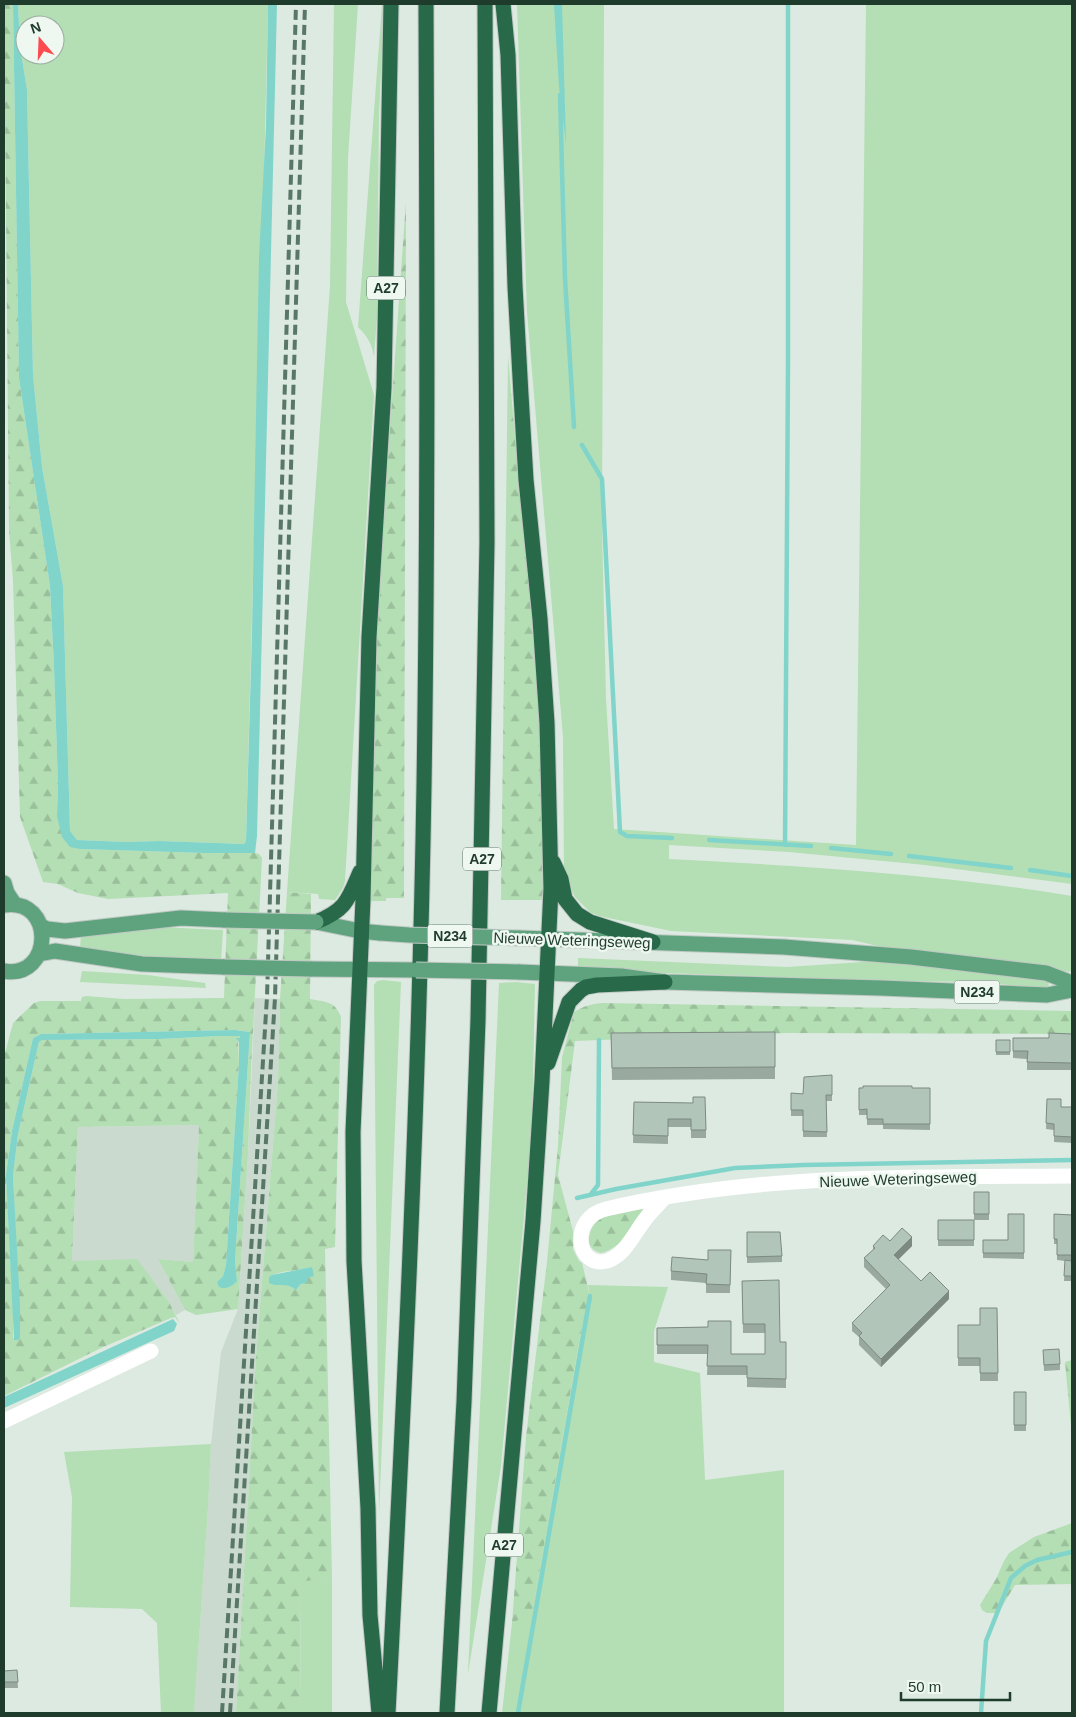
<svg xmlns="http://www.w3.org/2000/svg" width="1076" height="1717" viewBox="0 0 1076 1717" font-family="Helvetica,sans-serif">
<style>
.built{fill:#cbdacf}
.grass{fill:#b4deb4;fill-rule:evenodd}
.forest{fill:url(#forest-firs);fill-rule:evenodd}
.water{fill:#80d4ca}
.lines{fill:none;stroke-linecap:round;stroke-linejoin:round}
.stream{stroke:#80d4ca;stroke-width:4.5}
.major-casing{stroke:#c0c8c4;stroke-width:17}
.highway-casing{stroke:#c0c8c4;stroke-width:17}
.minor{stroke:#fff;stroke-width:15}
.major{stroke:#5ea37e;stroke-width:15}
.highway{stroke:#286949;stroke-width:15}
.rail{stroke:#587766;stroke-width:4;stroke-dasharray:10 5;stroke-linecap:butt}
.major-bridge-casing{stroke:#c0c8c4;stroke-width:17;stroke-linecap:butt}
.major-bridge{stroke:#5ea37e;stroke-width:15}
.wall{fill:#99a99f}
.shaded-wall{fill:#7d8a82}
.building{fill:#b2c5b9;stroke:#7d8a82}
.labels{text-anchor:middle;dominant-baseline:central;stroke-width:5;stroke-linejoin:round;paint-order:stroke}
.shield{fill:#eef7f0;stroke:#5c7366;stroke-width:1}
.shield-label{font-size:14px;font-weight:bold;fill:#1e3b2b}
.street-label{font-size:15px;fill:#1e3b2b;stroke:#eef7f0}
</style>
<defs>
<pattern id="forest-firs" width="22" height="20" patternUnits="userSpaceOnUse" patternTransform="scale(1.25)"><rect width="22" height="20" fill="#b4deb4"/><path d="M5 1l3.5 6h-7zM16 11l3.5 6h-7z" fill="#9abf9b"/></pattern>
</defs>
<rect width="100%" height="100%" fill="#ddeae1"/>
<path class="built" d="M 255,998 L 280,999 L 278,1082 L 256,1357 L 236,1713 L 194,1713 L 208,1508 L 211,1444 L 221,1352 L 238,1309 L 248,1154 Z
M 199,1125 L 193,1262 L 158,1259 L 185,1310 L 176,1315 L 169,1302 L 137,1260 L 72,1261 L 78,1127 Z"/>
<path class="grass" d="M 18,4 L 268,4 C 262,283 253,562 246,841 L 244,844 L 159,841 L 126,842 L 77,840 L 70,831 L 63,586 L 42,467 L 33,375 L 27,90 L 20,46 ZM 25,25 L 55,25 L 55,55 L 25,55 Z
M 334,4 L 358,4 L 348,158 L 346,302 L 374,395 L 345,881 L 343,888 L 335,900 L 319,899 L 318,894 L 287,892 L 330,286 Z
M 382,4 L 384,4 L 379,114 L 377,318 L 374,357 C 372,344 368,337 358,327 Z
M 517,4 L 604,4 L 602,527 L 606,699 L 614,829 L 856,845 L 866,4 L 1072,4 L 1072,884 L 925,865 L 789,852 L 669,845 L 669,859 C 804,866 939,874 1072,896 L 1072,972 L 916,955 L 852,940 L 671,931 L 599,916 L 590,912 L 575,897 L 564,874 L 563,737 L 527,312 Z
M 159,927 L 223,930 L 221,961 L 157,959 L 80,949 L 81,935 Z
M 578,958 L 787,967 L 863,962 L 912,963 L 1048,981 L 1049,986 L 1043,989 L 984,982 L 891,981 L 578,970 Z
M 82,971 L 148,975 L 205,983 L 206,988 L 80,982 Z
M 383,980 L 401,982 L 379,1514 L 374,985 L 377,981 Z
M 516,982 L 535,984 L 532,1129 L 501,1466 L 468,1674 L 499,983 Z
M 588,1285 L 668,1287 L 654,1331 L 654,1362 L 700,1373 L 705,1480 L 784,1470 L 784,1713 L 502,1713 L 512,1623 L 532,1612 L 580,1337 L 590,1296 Z
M 211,1444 L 208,1508 L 194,1713 L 161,1713 L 157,1623 L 142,1609 L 70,1607 L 72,1497 L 64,1452 Z
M 332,1577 L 332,1713 L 301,1713 L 300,1581 Z"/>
<path class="forest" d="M 4,4 L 13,4 L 19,378 L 50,586 L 54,667 L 58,784 L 57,816 L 80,849 L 204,853 L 255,853 L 259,854 L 262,858 L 251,1070 L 248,1154 L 238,1309 L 196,1315 L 185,1310 L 158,1259 L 193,1262 L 199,1125 L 78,1127 L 72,1261 L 137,1259 L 169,1302 L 180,1324 L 175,1317 L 171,1318 L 101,1348 L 4,1396 L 4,1057 L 13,1023 L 34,1003 L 40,1001 L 81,1001 L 82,997 L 86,996 L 124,999 L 224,998 L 228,893 L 108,899 L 78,893 L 58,884 L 43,882 L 20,817 L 13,580 L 9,531 ZM 235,1030 L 250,1032 L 235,1261 L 237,1281 L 217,1282 L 223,1276 L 226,1265 L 239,1064 L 238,1038 L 240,1038 L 240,1036 L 220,1036 L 160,1039 L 42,1040 L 39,1042 L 18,1134 L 13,1176 L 20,1327 L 20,1338 L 13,1338 L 13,1305 L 6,1175 L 12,1131 L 33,1038 L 41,1034 Z
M 406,201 L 404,898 L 386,898 L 386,901 L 366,901 L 379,583 Z
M 508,356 L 522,517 L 540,668 L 546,900 L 501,900 Z
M 287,892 L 311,894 L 310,999 C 326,1002 335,1001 341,1017 L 335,1247 L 325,1249 L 332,1577 L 300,1582 L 301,1713 L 236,1713 L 256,1357 L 278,1082 L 280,999 ZM 312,1267 L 307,1278 L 296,1290 C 284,1281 280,1288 269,1282 L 269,1277 C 280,1270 299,1271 312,1267 Z
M 602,1003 L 1072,1011 L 1072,1034 L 785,1033 L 575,1041 L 558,1175 L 573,1231 L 573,1249 L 579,1261 L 582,1263 L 590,1296 L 580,1337 L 532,1613 L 512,1623 L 526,1437 L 547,1262 L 558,1146 L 562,1057 L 574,1012 C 584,1006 591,1004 602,1003 Z
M 643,1208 C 636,1227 621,1248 601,1253 C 580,1247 591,1228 599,1216 Z
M 1072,1360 L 1072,1437 L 1065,1362 Z
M 1072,1523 L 1072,1584 L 1015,1585 L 998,1613 L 987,1613 L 982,1610 L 980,1605 L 996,1579 L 1004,1561 L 1009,1553 L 1034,1537 Z"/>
<path class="water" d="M 13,4 L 18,4 L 20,46 L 27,90 L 33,375 L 42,467 L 63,586 L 70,831 L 77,840 L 126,842 L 159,841 L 244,844 L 246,841 L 252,632 L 259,257 L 266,126 L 268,4 L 277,4 L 257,836 L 255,853 L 204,853 L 80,849 L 70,847 L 62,837 L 57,816 L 58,784 L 54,667 L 50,586 L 19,378 Z
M 554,4 L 562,4 L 566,144 L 559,87 Z
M 235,1030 L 250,1032 L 235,1261 L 237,1281 C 232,1286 226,1290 219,1287 L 217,1282 L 223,1276 L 226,1265 L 239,1064 L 239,1042 L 236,1038 L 240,1038 L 240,1036 L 220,1036 L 160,1039 L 42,1040 L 39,1042 L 18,1134 L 13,1176 L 20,1305 L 20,1338 L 18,1340 L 14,1340 L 6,1175 L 12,1131 L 33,1038 L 41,1034 Z
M 312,1267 L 314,1276 L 307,1278 L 308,1282 L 301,1284 L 296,1290 C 284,1281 280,1288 269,1283 L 269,1277 L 272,1275 Z
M 173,1319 L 177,1324 L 174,1331 L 4,1408 L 4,1397 Z"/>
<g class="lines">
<path class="stream" d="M 560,95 L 565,279 L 574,427
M 582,445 L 602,479 L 620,832 L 627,836 L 672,838
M 709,840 L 811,846
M 785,845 L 788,362 L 788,4
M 831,848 L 891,854
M 909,856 L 1011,868
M 1030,870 L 1072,876
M 591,1194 L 598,1185 L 599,1040
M 577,1198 L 616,1189 L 735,1168 L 804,1165 L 1072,1160
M 518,1713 L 590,1296
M 981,1713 L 986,1641 L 1011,1578 L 1025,1566 L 1037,1560 L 1072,1552"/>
<g class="major-casing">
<path id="major" d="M 4,883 L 7,893 L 15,905
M 4,905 C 56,897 53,980 4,971
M 316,922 L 360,931 L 380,933
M 41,926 L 47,929 L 65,931 L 181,918 L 225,920
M 519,938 L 784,947 L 911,957 L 1046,973 L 1072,983
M 39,954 L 55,951 L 142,964 L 224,967
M 310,969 L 416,970
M 519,972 L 621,976 L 665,982 L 881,988 L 1047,995 L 1072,990"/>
</g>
<g class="highway-casing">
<path id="highway" d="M 553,862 L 561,879 L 565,899 L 577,914 L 590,922 L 653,942
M 316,922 C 346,910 348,900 360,872
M 548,1063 L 569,1002 L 581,990 L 586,987 L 597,985 L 665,982
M 379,1713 L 370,1615 L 368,1508 L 354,1261 L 353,1132 L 363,899 L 369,637 L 384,387 L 391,4
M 388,1713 C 404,1404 419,1095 424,786 C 428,525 427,264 426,4
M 447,1713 L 464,1402 L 478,1020 L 487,543 L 485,4
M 489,1713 L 533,1221 L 542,1081 L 551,888 L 547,723 L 540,619 L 526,480 L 521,395 L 515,286 L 508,55 L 503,4"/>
</g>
<path class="minor" d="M 665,1197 C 659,1204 653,1210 647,1217 C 635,1231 626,1255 607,1261 C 576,1269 569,1218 606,1209 C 759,1173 917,1177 1072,1176
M 4,1421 L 151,1351"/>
<use href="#major" class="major"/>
<use href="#highway" class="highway"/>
<path class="rail" d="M 222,1713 L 267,997 L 296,4
M 230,1713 L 275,998 L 305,4"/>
<g class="major-bridge-casing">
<path id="major-bridge" d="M 225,920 L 316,922
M 380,933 L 409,935 L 519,938
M 224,967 L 310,969
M 416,970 L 519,972"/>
</g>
<use href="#major-bridge" class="major-bridge"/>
</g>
<path class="wall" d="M 775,1032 L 775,1079 L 612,1080 L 611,1033 Z
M 1072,1034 L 1072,1070 L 1027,1070 L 1027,1059 L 1013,1058 L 1013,1038 L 1049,1038 Z
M 996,1040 L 1010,1040 L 1010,1055 L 996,1055 Z
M 832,1075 L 832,1101 L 826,1101 L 827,1137 L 803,1137 L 803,1116 L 791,1116 L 791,1093 L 803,1094 Z
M 859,1088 L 930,1088 L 930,1130 L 883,1129 L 883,1125 L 867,1125 L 867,1115 L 859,1115 Z
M 1047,1099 L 1061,1107 L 1072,1107 L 1072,1143 L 1054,1142 L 1054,1130 L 1046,1129 Z
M 634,1102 L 693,1103 L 706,1130 L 706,1138 L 691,1138 L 691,1127 L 668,1127 L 668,1144 L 633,1143 Z
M 974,1192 L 989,1192 L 989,1220 L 974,1220 L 974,1246 L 938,1246 L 938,1220 L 974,1220 Z
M 1024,1214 L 1024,1259 L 983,1258 L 983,1240 L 1008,1240 Z
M 1054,1214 L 1072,1215 L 1072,1281 L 1064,1281 L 1065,1261 L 1057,1260 L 1057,1244 L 1054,1244 Z
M 747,1232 L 782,1256 L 782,1262 L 747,1263 Z
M 890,1241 L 912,1246 L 898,1259 L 921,1281 L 949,1299 L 881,1367 L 859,1345 L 859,1337 L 852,1331 L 852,1323 L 886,1289 L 864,1267 L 864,1258 L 873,1250 L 873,1246 Z
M 731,1250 L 730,1293 L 706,1293 L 706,1283 L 671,1280 L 671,1271 L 708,1260 Z
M 742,1281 L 780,1342 L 786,1342 L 786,1388 L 747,1387 L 747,1375 L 707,1375 L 708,1354 L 657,1354 L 657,1328 L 708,1327 L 731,1354 L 765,1354 L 765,1333 L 743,1333 Z
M 997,1308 L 998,1381 L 980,1381 L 980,1366 L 958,1366 L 958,1325 L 980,1325 Z
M 1043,1350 L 1060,1364 L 1060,1370 L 1044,1371 Z
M 1014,1392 L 1026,1392 L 1026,1431 L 1014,1431 Z
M 17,1670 L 18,1688 L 4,1688 L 4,1671 Z"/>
<path class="shaded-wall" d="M 912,1237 L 912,1246 L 894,1264 L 894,1255 Z
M 949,1291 L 949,1299 L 881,1367 L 881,1359 Z"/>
<path class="building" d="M 775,1032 L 775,1067 L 612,1068 L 611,1033 Z
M 1049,1033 L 1072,1034 L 1072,1063 L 1027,1062 L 1028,1051 L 1013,1051 L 1013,1038 L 1049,1038 Z
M 996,1040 L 1010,1040 L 1010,1052 L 996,1052 Z
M 832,1075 L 832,1095 L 826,1095 L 827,1132 L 803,1131 L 803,1110 L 791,1110 L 791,1093 L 803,1094 L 804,1077 Z
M 863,1086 L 912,1086 L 912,1088 L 930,1088 L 930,1124 L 883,1124 L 883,1119 L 867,1119 L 867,1109 L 859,1110 L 859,1088 L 863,1088 Z
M 693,1097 L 705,1097 L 706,1130 L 691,1130 L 691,1119 L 668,1119 L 668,1136 L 633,1135 L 634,1102 L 693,1103 Z
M 1047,1099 L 1061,1099 L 1061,1107 L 1072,1107 L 1072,1137 L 1054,1136 L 1054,1124 L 1046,1123 Z
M 974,1192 L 989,1192 L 989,1214 L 974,1214 Z
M 1008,1214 L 1024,1214 L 1024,1253 L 983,1253 L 983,1240 L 1008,1240 Z
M 1054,1214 L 1072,1215 L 1072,1255 L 1057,1255 L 1057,1239 L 1054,1239 Z
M 938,1220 L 974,1220 L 974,1240 L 938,1240 Z
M 902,1228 L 912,1237 L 894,1255 L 921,1281 L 930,1272 L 949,1291 L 881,1359 L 859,1336 L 862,1333 L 852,1323 L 890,1285 L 864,1258 L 875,1248 L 873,1246 L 883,1235 L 890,1241 Z
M 747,1232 L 780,1232 L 782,1256 L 747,1257 Z
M 708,1250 L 731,1250 L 730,1285 L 706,1284 L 707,1274 L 671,1271 L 672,1257 L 708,1260 Z
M 1065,1260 L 1072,1261 L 1072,1276 L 1064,1276 Z
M 779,1280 L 780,1342 L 786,1342 L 786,1379 L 747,1378 L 747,1366 L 707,1366 L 708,1345 L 657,1345 L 657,1328 L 708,1327 L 708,1321 L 731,1321 L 731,1354 L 765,1354 L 765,1324 L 743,1324 L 742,1281 Z
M 980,1308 L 997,1308 L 998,1373 L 980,1373 L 980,1358 L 958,1358 L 958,1325 L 980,1325 Z
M 1059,1349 L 1060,1364 L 1044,1365 L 1043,1350 Z
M 1014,1392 L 1026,1392 L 1026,1425 L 1014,1425 Z
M 17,1670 L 18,1682 L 4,1682 L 4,1671 Z"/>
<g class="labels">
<g class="shield">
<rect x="367" y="276.5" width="38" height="23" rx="4"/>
<rect x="463" y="847.5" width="38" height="23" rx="4"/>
<rect x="427.5" y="924.5" width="45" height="23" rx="4"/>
<rect x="954.5" y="980.5" width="45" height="23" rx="4"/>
<rect x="485" y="1533.5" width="38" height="23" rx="4"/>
</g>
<g class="shield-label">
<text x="386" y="288">A27</text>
<text x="482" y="859">A27</text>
<text x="450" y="936">N234</text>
<text x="977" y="992">N234</text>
<text x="504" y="1545">A27</text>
</g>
<g class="street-label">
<text transform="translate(572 940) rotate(2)">Nieuwe Weteringseweg</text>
<text transform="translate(898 1179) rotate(-2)">Nieuwe Weteringseweg</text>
</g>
</g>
<rect width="1076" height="1717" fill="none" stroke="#1e3b2b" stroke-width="10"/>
<g transform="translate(40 40) rotate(341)"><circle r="24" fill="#eef7f0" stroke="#9baca1"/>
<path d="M0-4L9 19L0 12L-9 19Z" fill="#fc4a4f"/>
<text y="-8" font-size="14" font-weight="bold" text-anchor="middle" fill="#1e3b2b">N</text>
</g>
<path d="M901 1692v8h109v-8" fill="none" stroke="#1e3b2b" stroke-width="2.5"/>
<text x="908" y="1692" font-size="15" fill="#1e3b2b" stroke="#eef7f0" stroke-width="4" paint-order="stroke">50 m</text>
</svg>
